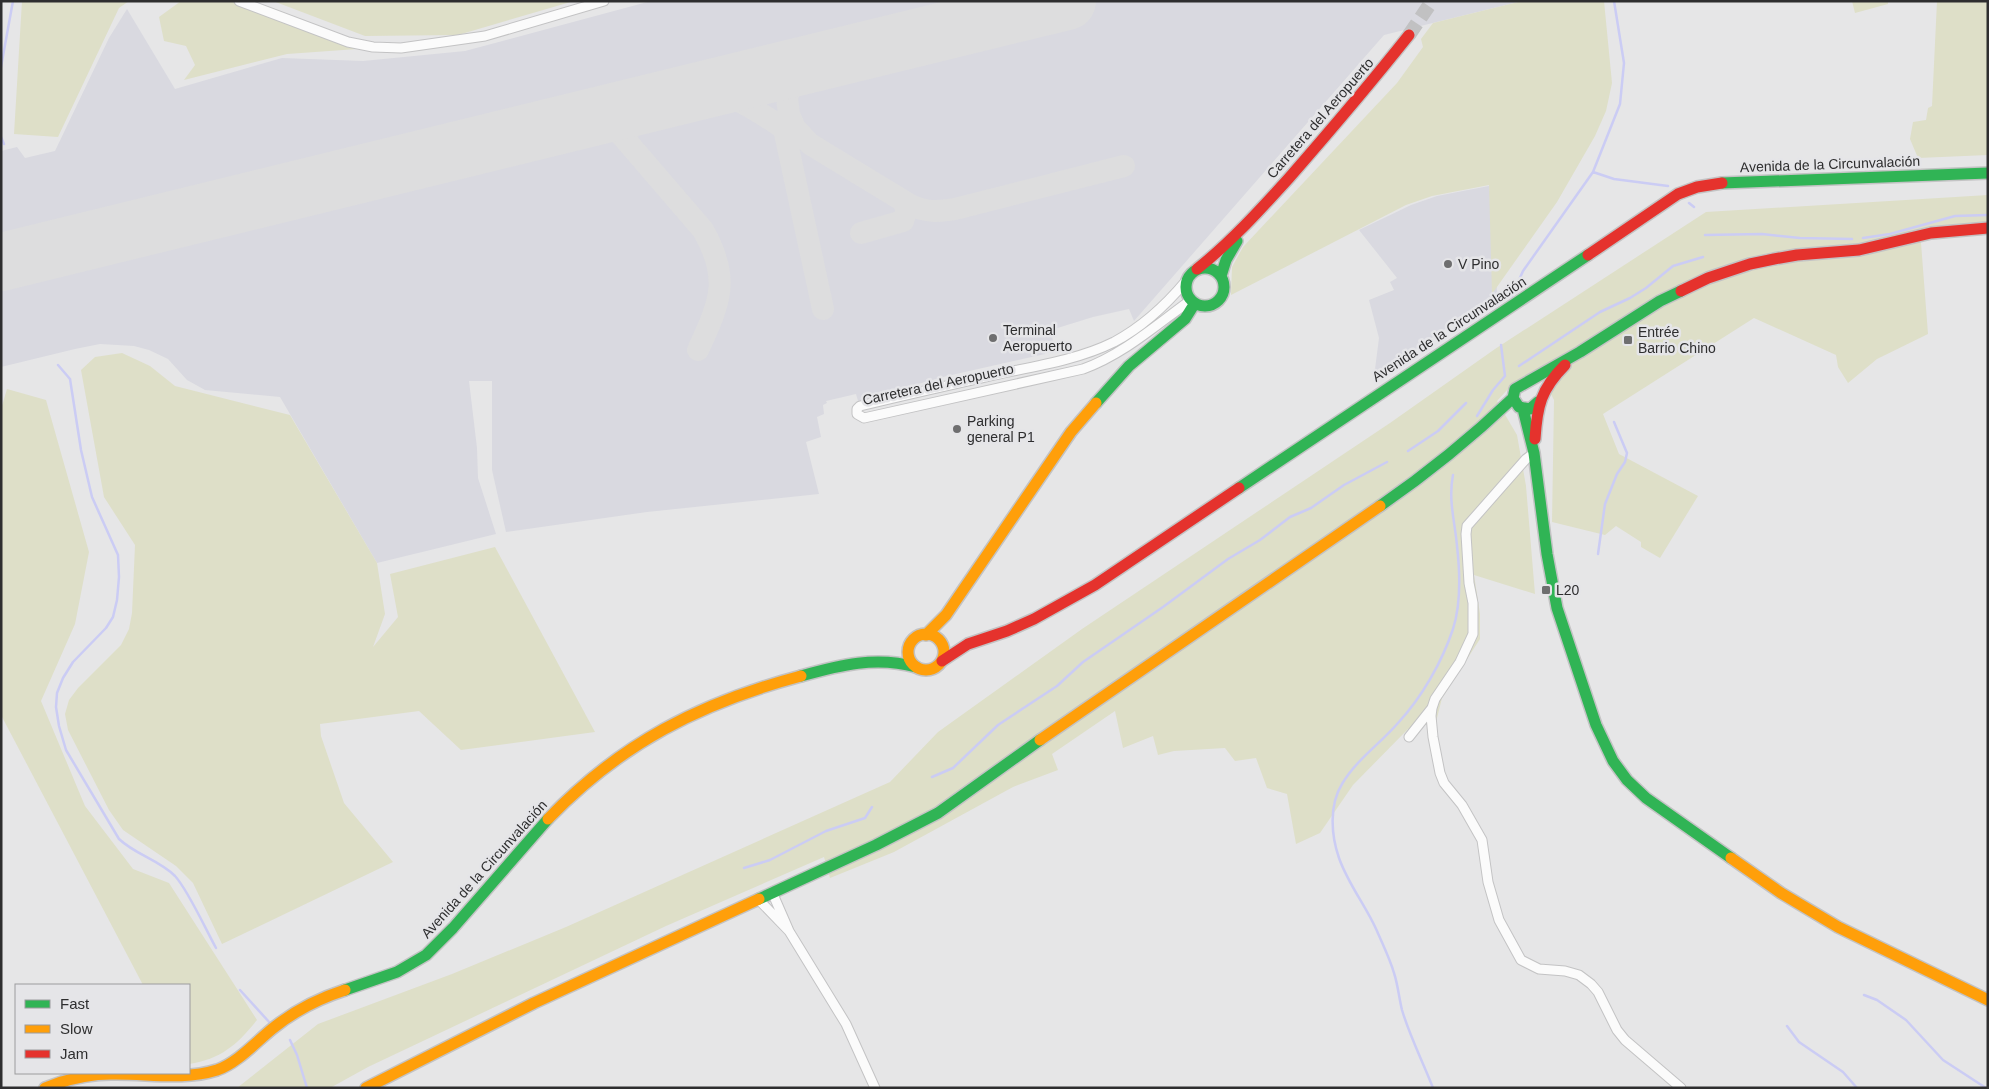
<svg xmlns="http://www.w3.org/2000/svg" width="1989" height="1089" viewBox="0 0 1989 1089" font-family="Helvetica,sans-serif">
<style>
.built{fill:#d9d9e0}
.green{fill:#dedfc8}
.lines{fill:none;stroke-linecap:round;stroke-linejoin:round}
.stream{stroke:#cbccf4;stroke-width:2.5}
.taxiway{stroke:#ddddde;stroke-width:22}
.runway{stroke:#ddddde;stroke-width:58}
.secondary-tunnel{stroke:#c1c1c2;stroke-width:14;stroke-dasharray:14 7;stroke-linecap:butt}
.street-casing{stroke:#c3c3c4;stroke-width:11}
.fast-casing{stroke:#c3c3c4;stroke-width:14}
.slow-casing{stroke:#c3c3c4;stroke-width:14}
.jam-casing{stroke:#c3c3c4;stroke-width:14}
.street{stroke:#fbfbfb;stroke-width:9}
.fast{stroke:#30b455;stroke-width:11}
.slow{stroke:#ff9f0a;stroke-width:11}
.jam{stroke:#e5322d;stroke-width:11}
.poi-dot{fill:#6e6e6f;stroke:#e5e5e8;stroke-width:2}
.labels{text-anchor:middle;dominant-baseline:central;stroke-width:5;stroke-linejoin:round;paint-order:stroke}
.street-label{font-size:14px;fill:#2e2e2f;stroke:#e5e5e8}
.poi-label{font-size:14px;fill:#2e2e2f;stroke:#e5e5e8;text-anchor:start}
</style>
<rect width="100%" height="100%" fill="#e6e6e7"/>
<path class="built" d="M 651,1 L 1522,1 L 1384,35 L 1134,321 L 1129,309 L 1093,317 L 1051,330 L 1054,347 L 1044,349 L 1045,354 L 943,377 L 858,401 L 856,394 L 826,401 L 827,403 L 823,405 L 824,414 L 817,417 L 821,437 L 806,442 L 819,494 L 647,512 L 506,532 L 492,470 L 492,381 L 469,381 L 477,448 L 478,478 L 496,534 L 377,563 L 280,397 L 205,390 L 187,380 L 168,359 L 149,350 L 134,346 L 100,344 L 75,349 L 1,367 L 1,151 L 17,147 L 25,158 L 55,151 L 109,38 L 127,9 L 175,89 L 282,58 L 363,61 L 465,51 Z
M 1494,185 L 1497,294 L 1374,377 L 1379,338 L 1369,300 L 1394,290 L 1390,282 L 1397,278 L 1359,230 L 1411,205 L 1437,196 Z"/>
<path class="green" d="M 22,1 L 129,1 L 119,8 L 58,137 L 14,134 Z
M 181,1 L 230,1 L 357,49 L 287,54 L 184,80 L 195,65 L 186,46 L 164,41 L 159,17 Z
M 273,1 L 574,1 L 458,35 L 365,36 Z
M 1522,1 L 1604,1 L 1612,83 L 1606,111 L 1595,136 L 1557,202 L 1492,294 L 1489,185 L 1432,196 L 1406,205 L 1231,295 L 1232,267 L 1243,247 L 1397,83 L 1423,47 L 1421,39 L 1433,23 Z
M 1852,1 L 1888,1 L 1888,4 L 1855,13 Z
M 1937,1 L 1988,1 L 1988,155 L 1918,158 L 1910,139 L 1913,122 L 1926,120 L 1928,108 L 1932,106 Z
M 1988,195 L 1988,234 L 1920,230 L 1928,334 L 1877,359 L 1848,383 L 1838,367 L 1836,355 L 1754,318 L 1603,414 L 1619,454 L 1698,496 L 1660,558 L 1641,547 L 1641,542 L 1616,526 L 1605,535 L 1552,522 L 1554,400 L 1538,369 L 1508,389 L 1497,401 L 1517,435 L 1526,486 L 1535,594 L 1474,575 L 1480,614 L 1480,639 L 1442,698 L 1436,722 L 1408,729 L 1353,785 L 1320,833 L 1296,844 L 1287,794 L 1267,788 L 1256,758 L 1235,761 L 1225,748 L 1174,751 L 1158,755 L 1153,736 L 1123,748 L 1115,711 L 1052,754 L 1058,770 L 1013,787 L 894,852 L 830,878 L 824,857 L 666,926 L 368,1067 L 330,1088 L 237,1088 L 318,1024 L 452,974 L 566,927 L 890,782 L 938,732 L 1082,629 L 1390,423 L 1495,349 L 1706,212 Z
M 122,353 L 150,366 L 175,386 L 290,415 L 377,563 L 385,614 L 373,647 L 398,617 L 390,574 L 495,547 L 595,732 L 461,750 L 419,711 L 320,724 L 321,736 L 344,803 L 393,862 L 222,944 L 193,883 L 176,866 L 123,830 L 109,810 L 68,730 L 65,714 L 69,700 L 78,688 L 121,645 L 129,629 L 132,613 L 135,545 L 104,497 L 81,370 L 95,357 Z
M 7,389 L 46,400 L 89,552 L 75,624 L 41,701 L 85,806 L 133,869 L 169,883 L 257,1020 C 237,1045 221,1059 189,1064 L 189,985 L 143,985 L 1,715 L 1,409 Z"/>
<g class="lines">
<path class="stream" d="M 1,67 L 13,1
M 1,137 L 4,144
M 1593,172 L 1614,179 L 1668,186
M 1689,203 L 1694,207
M 1705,235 L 1762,234 L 1800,238 L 1852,239
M 1863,238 L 1890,234 L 1955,216 L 1988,215
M 1511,298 L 1523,271 L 1593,172 L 1620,104 L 1624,63 L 1614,1
M 58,365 L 70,379 L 81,450 L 92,497 L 118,555 L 119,577 L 117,600 L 113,617 L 106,628 L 73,662 L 63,678 L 57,693 L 56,707 L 59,726 L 66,750 L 119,839 C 136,855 159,860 175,876 C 188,890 206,930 216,948
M 1519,366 L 1600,312 L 1630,298 L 1646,288 L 1673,266 L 1703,257
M 1477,416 L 1493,390 L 1505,376 L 1501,345
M 1408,451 L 1438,431 L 1466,403
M 1598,554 L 1605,504 L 1617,474 L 1625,462 L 1627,453 L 1614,422
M 932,777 L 953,768 L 998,725 L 1057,686 L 1083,662 L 1163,607 L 1228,559 L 1260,540 L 1290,517 L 1311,508 L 1344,485 L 1387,462
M 744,868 L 770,860 L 826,831 L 865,818 L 872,807
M 240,990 L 270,1023
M 1864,995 L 1877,1000 L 1906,1020 L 1943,1060 L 1986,1088
M 1787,1026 L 1799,1042 L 1843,1072 L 1857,1088
M 290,1040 L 297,1055 L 307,1088
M 1433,1088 C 1423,1062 1410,1037 1402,1010 C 1399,998 1398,985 1394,973 C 1390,959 1383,945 1377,931 C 1366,906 1348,884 1339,858 C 1331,835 1329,805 1342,784 C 1356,760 1380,744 1398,723 C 1422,697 1442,662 1453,629 C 1461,604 1460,572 1457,546 C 1455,522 1448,500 1453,475"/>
<path class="taxiway" d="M 819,62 L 807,68 L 791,85 L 787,98 L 789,114 L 795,128 L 810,144 L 910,205 C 928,213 941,212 959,208 L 1124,166
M 701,91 C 737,93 766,118 796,136
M 577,121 C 592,119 605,120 617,130 L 703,230 C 731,279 720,302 698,350
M 784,129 L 823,309
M 628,141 C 623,127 628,116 639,106
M 861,233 L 903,221 L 907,209 L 903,201"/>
<path class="runway" d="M 1,262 L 1067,1"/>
<path class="secondary-tunnel" d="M 1409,35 L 1432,1"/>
<g class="street-casing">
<path id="street" d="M 239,1 L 348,42 L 373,47 L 401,48 L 485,36 L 604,1
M 1186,281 C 1166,305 1142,327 1114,342 C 1082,358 1043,365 1008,372 C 959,383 909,394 860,406 L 857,409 L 857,414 L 864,418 L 1083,369 C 1124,354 1156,325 1191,300
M 1432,708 L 1431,716 L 1433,737 L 1440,773 L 1444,783 L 1462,805 L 1482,840 L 1488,882 L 1499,920 L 1521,960 L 1539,969 L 1565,971 L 1579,975 L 1591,984 L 1598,992 L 1617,1030 L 1625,1040 L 1681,1088
M 1409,737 L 1432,708 L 1435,699 L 1460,662 L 1473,634 L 1473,603 L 1469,583 L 1466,534 L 1467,526 L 1526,459 L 1534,453
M 758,899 L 789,931 L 772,892
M 789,931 L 846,1024 L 875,1088"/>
</g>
<g class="fast-casing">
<path id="fast" d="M 1722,183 L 1988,173
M1186 287a19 19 0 1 1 38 0a19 19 0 1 1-38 0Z
M 1221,276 L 1226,260 L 1237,241
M 1538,402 L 1530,409 L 1519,407 L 1513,398 L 1515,389 L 1580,352 L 1660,301 L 1681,291
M 1096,403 L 1129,366 L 1185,319 L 1195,303
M 1523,409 L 1534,453 L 1547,554 L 1557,608 L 1596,725 L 1613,761 L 1627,780 L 1646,798 L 1731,858
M 1239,488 L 1588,255
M 1380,506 C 1428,473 1471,438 1513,398
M 801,676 C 840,665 876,656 916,667
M 759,899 L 876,845 L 938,813 L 1040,740
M 345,990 L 397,972 L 426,955 L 453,928 L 548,819"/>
</g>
<g class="slow-casing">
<path id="slow" d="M908 652a18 18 0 1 1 36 0a18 18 0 1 1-36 0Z
M 926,635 L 946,615 L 1071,432 L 1096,403
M 1040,740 L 1380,506
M 548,819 C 621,743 700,703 801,676
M 1731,858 L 1781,893 L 1838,927 L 1988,1000
M 45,1088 C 67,1079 87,1074 111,1074 C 147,1073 182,1081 217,1070 C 237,1063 255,1043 272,1029 C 294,1011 317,999 345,990
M 366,1088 L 534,1003 L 759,899"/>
</g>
<g class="jam-casing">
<path id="jam" d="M 1588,255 L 1678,194 L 1697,187 L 1722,183
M 1197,269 C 1231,242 1260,210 1289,178 C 1330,131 1370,84 1409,35
M 1681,291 L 1708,278 L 1750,264 L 1774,259 L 1797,255 L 1859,250 L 1931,233 L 1988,228
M 1535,439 C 1537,406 1541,389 1565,365
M 942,661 L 968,644 L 1007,631 L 1034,619 L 1095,585 L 1239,488"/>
</g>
<use href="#street" class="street"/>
<use href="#fast" class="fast"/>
<use href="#slow" class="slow"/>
<use href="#jam" class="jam"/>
</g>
<g class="poi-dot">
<circle cx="1448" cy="264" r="5"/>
<circle cx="993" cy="338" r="5"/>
<rect x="1623" y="335" width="10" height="10" rx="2.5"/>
<circle cx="957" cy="429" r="5"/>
<rect x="1541" y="585" width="10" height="10" rx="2.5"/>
</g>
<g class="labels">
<g class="street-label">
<text transform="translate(1320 118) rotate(-49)">Carretera del Aeropuerto</text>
<text transform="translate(1830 164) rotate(-2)">Avenida de la Circunvalación</text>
<text transform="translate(1449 329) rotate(-33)">Avenida de la Circunvalación</text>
<text transform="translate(938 384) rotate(-12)">Carretera del Aeropuerto</text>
<text transform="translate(484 869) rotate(-48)">Avenida de la Circunvalación</text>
</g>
<g class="poi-label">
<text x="1458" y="264">V Pino</text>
<text x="1003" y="330">Terminal<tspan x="1003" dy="16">Aeropuerto</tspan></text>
<text x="1638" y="332">Entrée<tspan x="1638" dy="16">Barrio Chino</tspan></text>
<text x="967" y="421">Parking<tspan x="967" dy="16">general P1</tspan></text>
<text x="1556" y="590">L20</text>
</g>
</g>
<rect width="1989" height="1089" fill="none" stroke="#2e2e2f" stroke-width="5"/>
<rect x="15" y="984" width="175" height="90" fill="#e5e5e8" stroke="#9c9c9e"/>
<rect x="25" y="1000" width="25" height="8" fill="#30b455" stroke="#9c9c9e"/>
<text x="60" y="1009" font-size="15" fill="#2e2e2f">Fast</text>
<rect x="25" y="1025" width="25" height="8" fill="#ff9f0a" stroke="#9c9c9e"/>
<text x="60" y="1034" font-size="15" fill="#2e2e2f">Slow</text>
<rect x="25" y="1050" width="25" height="8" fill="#e5322d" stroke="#9c9c9e"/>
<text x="60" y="1059" font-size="15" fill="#2e2e2f">Jam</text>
</svg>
